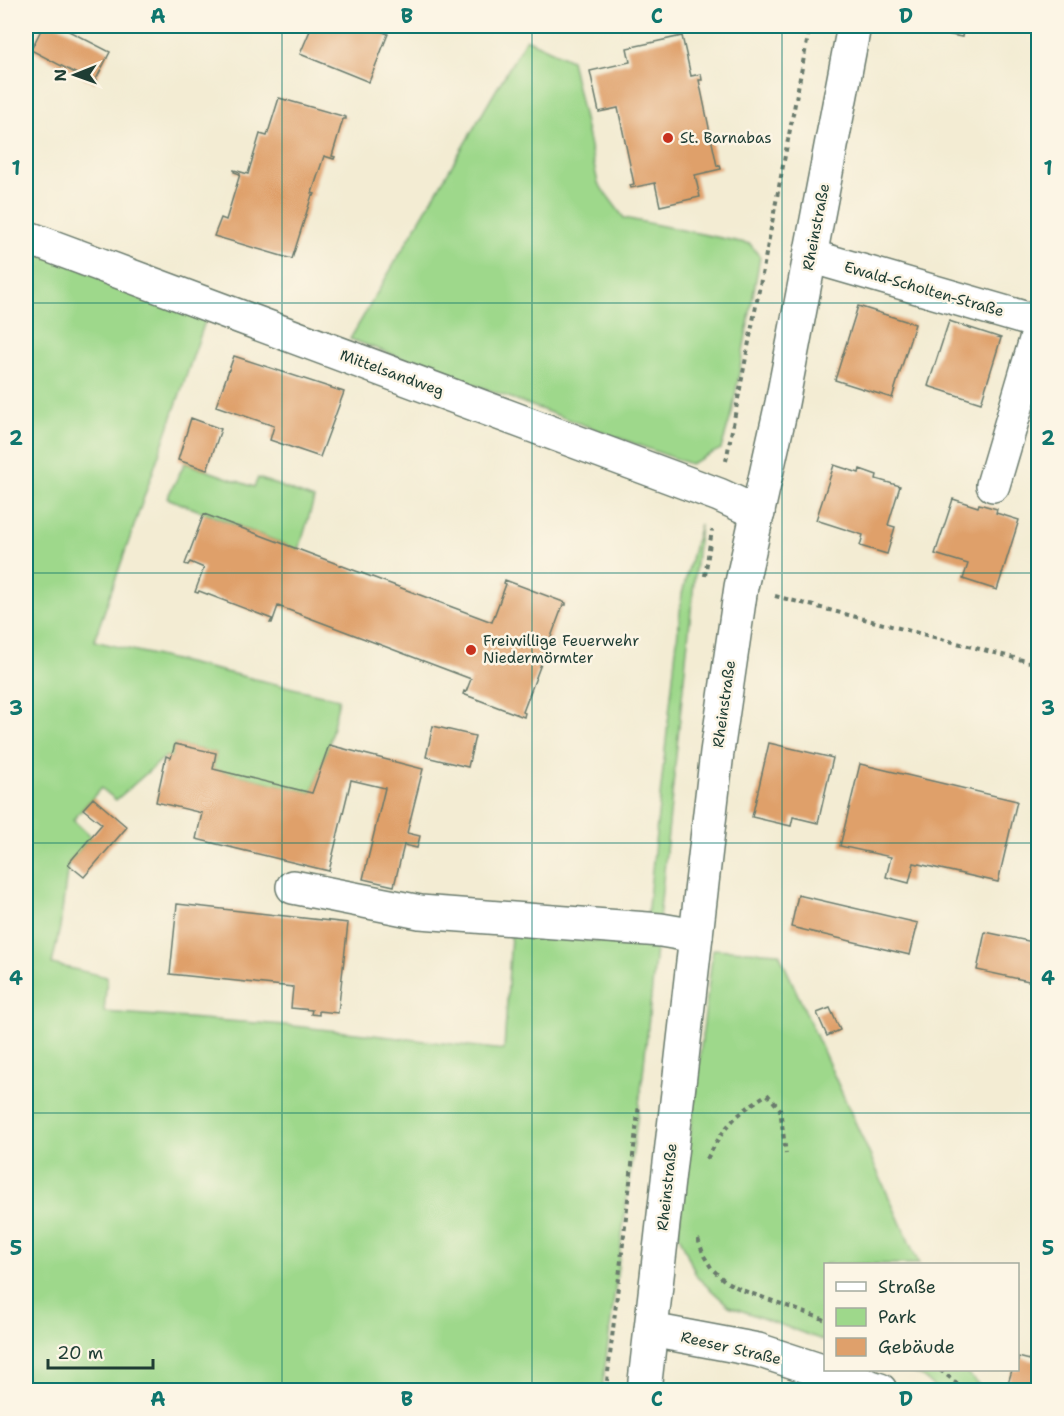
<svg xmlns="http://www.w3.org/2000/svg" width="1064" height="1416" viewBox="0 0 1064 1416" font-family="'Shantell Sans',sans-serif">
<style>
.green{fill:#9ed88b;stroke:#5e8a60;stroke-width:1.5}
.building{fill:#dfa06b}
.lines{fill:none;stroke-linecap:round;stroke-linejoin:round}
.minor-casing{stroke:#697a6c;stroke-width:36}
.major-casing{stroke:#697a6c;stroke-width:36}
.path{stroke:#697a6c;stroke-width:4;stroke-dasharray:4.5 4.5;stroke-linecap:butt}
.minor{stroke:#fff;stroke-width:33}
.major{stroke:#fff;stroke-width:33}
.grid{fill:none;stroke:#0f766e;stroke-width:1.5;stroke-opacity:0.55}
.poi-dot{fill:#c8321e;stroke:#fcf5e5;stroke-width:2}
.labels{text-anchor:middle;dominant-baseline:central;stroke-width:5;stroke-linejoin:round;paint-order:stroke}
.poi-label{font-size:15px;fill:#1f3d34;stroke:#fcf5e5;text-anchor:start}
.street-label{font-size:15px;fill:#1f3d34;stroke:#fcf5e5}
.neatline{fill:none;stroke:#0f766e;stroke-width:2}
.grid-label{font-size:20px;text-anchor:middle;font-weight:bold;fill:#0f766e}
</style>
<rect width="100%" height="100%" fill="#fcf5e5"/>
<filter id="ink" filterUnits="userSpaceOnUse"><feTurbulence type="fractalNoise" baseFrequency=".0167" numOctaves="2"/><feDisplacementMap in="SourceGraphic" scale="12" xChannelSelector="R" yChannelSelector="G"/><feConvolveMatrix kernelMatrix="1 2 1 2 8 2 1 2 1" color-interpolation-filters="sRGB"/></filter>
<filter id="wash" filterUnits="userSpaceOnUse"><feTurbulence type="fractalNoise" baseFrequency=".008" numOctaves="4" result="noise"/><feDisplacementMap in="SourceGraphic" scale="24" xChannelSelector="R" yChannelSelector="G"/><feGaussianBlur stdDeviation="1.35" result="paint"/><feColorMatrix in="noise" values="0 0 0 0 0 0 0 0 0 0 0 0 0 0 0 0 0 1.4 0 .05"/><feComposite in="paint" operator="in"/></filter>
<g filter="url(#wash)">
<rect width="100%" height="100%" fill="#f3ecd3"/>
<path class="green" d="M 526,39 L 571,60 L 598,183 L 624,218 L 750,244 L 760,257 L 732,413 L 721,449 L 690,464 L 350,339 Z
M 26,248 L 207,316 L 94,641 L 339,699 L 329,745 L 312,793 L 213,769 L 216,753 L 175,744 L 171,758 L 166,756 L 116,800 L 101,788 L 73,820 L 91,837 L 68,864 L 60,927 L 52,964 L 107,977 L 104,1012 L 285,1025 L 504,1050 L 511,935 L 644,944 L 682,594 L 700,524 L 643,1074 L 602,1390 L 26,1390 Z
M 185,463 L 254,487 L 258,478 L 314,499 L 299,550 L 167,498 Z
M 713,949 L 779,953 L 919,1264 L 826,1264 L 825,1341 L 729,1306 L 697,1277 L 678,1233 Z
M 904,1370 L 964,1370 L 984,1390 L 938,1390 L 920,1375 Z"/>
<g id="blocks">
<path class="building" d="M 37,26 L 59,26 L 110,52 L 94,83 L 31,50 L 42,28 Z
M 312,26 L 375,26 L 374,28 L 388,34 L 369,82 L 300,54 Z
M 911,26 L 964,26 L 962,37 L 910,27 Z
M 682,36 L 691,76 L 701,74 L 702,80 L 699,80 L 717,166 L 720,165 L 721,169 L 695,175 L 700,197 L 660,206 L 655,183 L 631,188 L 630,185 L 634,184 L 618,108 L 599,112 L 590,71 L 630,62 L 627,48 Z
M 279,98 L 346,117 L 346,119 L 343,119 L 332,156 L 335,157 L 334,159 L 324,156 L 312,193 L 315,194 L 314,196 L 312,195 L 292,259 L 214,236 L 221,218 L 226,220 L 240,174 L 234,172 L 234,170 L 248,174 L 260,134 L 267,136 Z
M 858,306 L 915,324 L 892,398 L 835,380 Z
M 949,321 L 1001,338 L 981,403 L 928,386 Z
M 234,356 L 344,392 L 320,457 L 270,440 L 274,426 L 216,406 Z
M 191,418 L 221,429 L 207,470 L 178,460 Z
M 834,465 L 859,473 L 860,469 L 877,475 L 876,479 L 900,486 L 888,525 L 895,527 L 887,554 L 860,546 L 863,535 L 816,520 Z
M 953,499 L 978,507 L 979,504 L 997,509 L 996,513 L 1019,520 L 997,590 L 963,579 L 968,564 L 935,554 Z
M 204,514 L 492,622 L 506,584 L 504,583 L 505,580 L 566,603 L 566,605 L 563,605 L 523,712 L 525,713 L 524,717 L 463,694 L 464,691 L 466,692 L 471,679 L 278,606 L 272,623 L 270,623 L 272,619 L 199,591 L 198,593 L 195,592 L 204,568 L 190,562 L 188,565 L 185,564 Z
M 433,726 L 475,736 L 468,767 L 426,757 Z
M 769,743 L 833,758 L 818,823 L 793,817 L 791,826 L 752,817 Z
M 175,744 L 216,753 L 213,769 L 312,793 L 329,745 L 423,769 L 407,833 L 420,836 L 417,848 L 404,845 L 394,886 L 363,879 L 385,788 L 351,780 L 329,871 L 196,839 L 202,813 L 156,802 L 166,756 L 171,758 Z
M 860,764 L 1017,801 L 998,882 L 914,863 L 909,883 L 886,877 L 891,857 L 840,846 Z
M 93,798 L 127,827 L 84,877 L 68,864 L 102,824 L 83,809 Z
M 798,895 L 918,923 L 910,955 L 791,927 Z
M 177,904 L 348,923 L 338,1013 L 319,1011 L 319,1015 L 311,1014 L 312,1010 L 291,1008 L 293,987 L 170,974 Z
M 985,932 L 1038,943 L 1038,983 L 977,970 Z
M 830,1008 L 840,1030 L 827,1036 L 817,1013 Z
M 1018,1357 L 1038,1362 L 1038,1390 L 1006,1390 L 1012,1370 L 1018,1370 Z"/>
</g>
</g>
<g filter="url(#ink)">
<use href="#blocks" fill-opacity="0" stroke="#697a6c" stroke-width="1.5"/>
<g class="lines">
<g class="minor-casing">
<path id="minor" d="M 26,237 L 719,495 L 758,513
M 810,256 L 1038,322
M 993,485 L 1038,333
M 293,887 L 420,912 L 661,930 L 696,936
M 651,1330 L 758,1350 L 880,1390"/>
</g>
<g class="major-casing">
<path id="major" d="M 644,1390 L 717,752 L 741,587 L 782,403 L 854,26"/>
</g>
<path class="path" d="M 726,461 L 810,26
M 705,576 L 712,530
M 775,596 L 1038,664
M 707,1159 C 726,1124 734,1116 767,1094 L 780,1109 L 786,1154
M 698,1239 L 704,1256 L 712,1269 L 725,1281 L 742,1290 L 826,1320
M 940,1370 L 966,1390
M 606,1390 L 639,1104"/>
<use href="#minor" class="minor"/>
<use href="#major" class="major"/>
</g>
</g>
<path class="grid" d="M 282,26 L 282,1390M 532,26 L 532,1390M 782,26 L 782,1390M 26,303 L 1038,303M 26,573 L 1038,573M 26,843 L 1038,843M 26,1113 L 1038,1113"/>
<g class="poi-dot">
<circle cx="668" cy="138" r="6"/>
<circle cx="471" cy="650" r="6"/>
</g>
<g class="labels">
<g class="poi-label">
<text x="680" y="138">St. Barnabas</text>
<text x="483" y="641">Freiwillige Feuerwehr<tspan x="483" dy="17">Niedermörmter</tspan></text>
</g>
<g class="street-label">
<text transform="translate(816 227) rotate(-79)">Rheinstraße</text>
<text transform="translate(924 289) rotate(16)">Ewald-Scholten-Straße</text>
<text transform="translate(392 373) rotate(20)">Mittelsandweg</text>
<text transform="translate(724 704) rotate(-82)">Rheinstraße</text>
<text transform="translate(667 1187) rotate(-84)">Rheinstraße</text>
<text transform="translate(731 1348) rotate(13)">Reeser Straße</text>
</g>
</g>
<rect width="1064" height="1416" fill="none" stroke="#fcf5e5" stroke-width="66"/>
<rect x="824" y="1263" width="195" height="108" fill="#fcf5e5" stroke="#a4ab9e" stroke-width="1.5"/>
<rect x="836" y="1282" width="30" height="9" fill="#ffffff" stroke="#a4ab9e" stroke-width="1.5"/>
<text x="878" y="1293" font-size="18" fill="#1f3d34">Straße</text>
<rect x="836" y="1308" width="30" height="18" fill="#9ed88b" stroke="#a4ab9e" stroke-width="1.5"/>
<text x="878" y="1323" font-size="18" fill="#1f3d34">Park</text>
<rect x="836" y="1338" width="30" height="18" fill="#dfa06b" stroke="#a4ab9e" stroke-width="1.5"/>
<text x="878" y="1353" font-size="18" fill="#1f3d34">Gebäude</text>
<g transform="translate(75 75) rotate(269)" stroke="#fcf5e5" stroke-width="4.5" paint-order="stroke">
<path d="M0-4.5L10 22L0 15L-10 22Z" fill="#1f3d34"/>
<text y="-9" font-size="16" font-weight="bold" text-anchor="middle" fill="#1f3d34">N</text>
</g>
<path d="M48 1359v9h105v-9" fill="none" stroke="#1f3d34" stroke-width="3"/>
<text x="57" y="1359" font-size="18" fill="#1f3d34" stroke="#fcf5e5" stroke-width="4.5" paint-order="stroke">20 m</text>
<rect x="33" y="33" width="998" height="1350" class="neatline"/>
<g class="grid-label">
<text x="158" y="23">A</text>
<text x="407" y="23">B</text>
<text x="657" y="23">C</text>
<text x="906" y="23">D</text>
<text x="16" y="175">1</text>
<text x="1048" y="175">1</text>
<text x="16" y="445">2</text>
<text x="1048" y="445">2</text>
<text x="16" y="715">3</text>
<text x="1048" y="715">3</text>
<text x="16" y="985">4</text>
<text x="1048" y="985">4</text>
<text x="16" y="1255">5</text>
<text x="1048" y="1255">5</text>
<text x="158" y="1406">A</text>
<text x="407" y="1406">B</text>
<text x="657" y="1406">C</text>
<text x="906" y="1406">D</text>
</g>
</svg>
